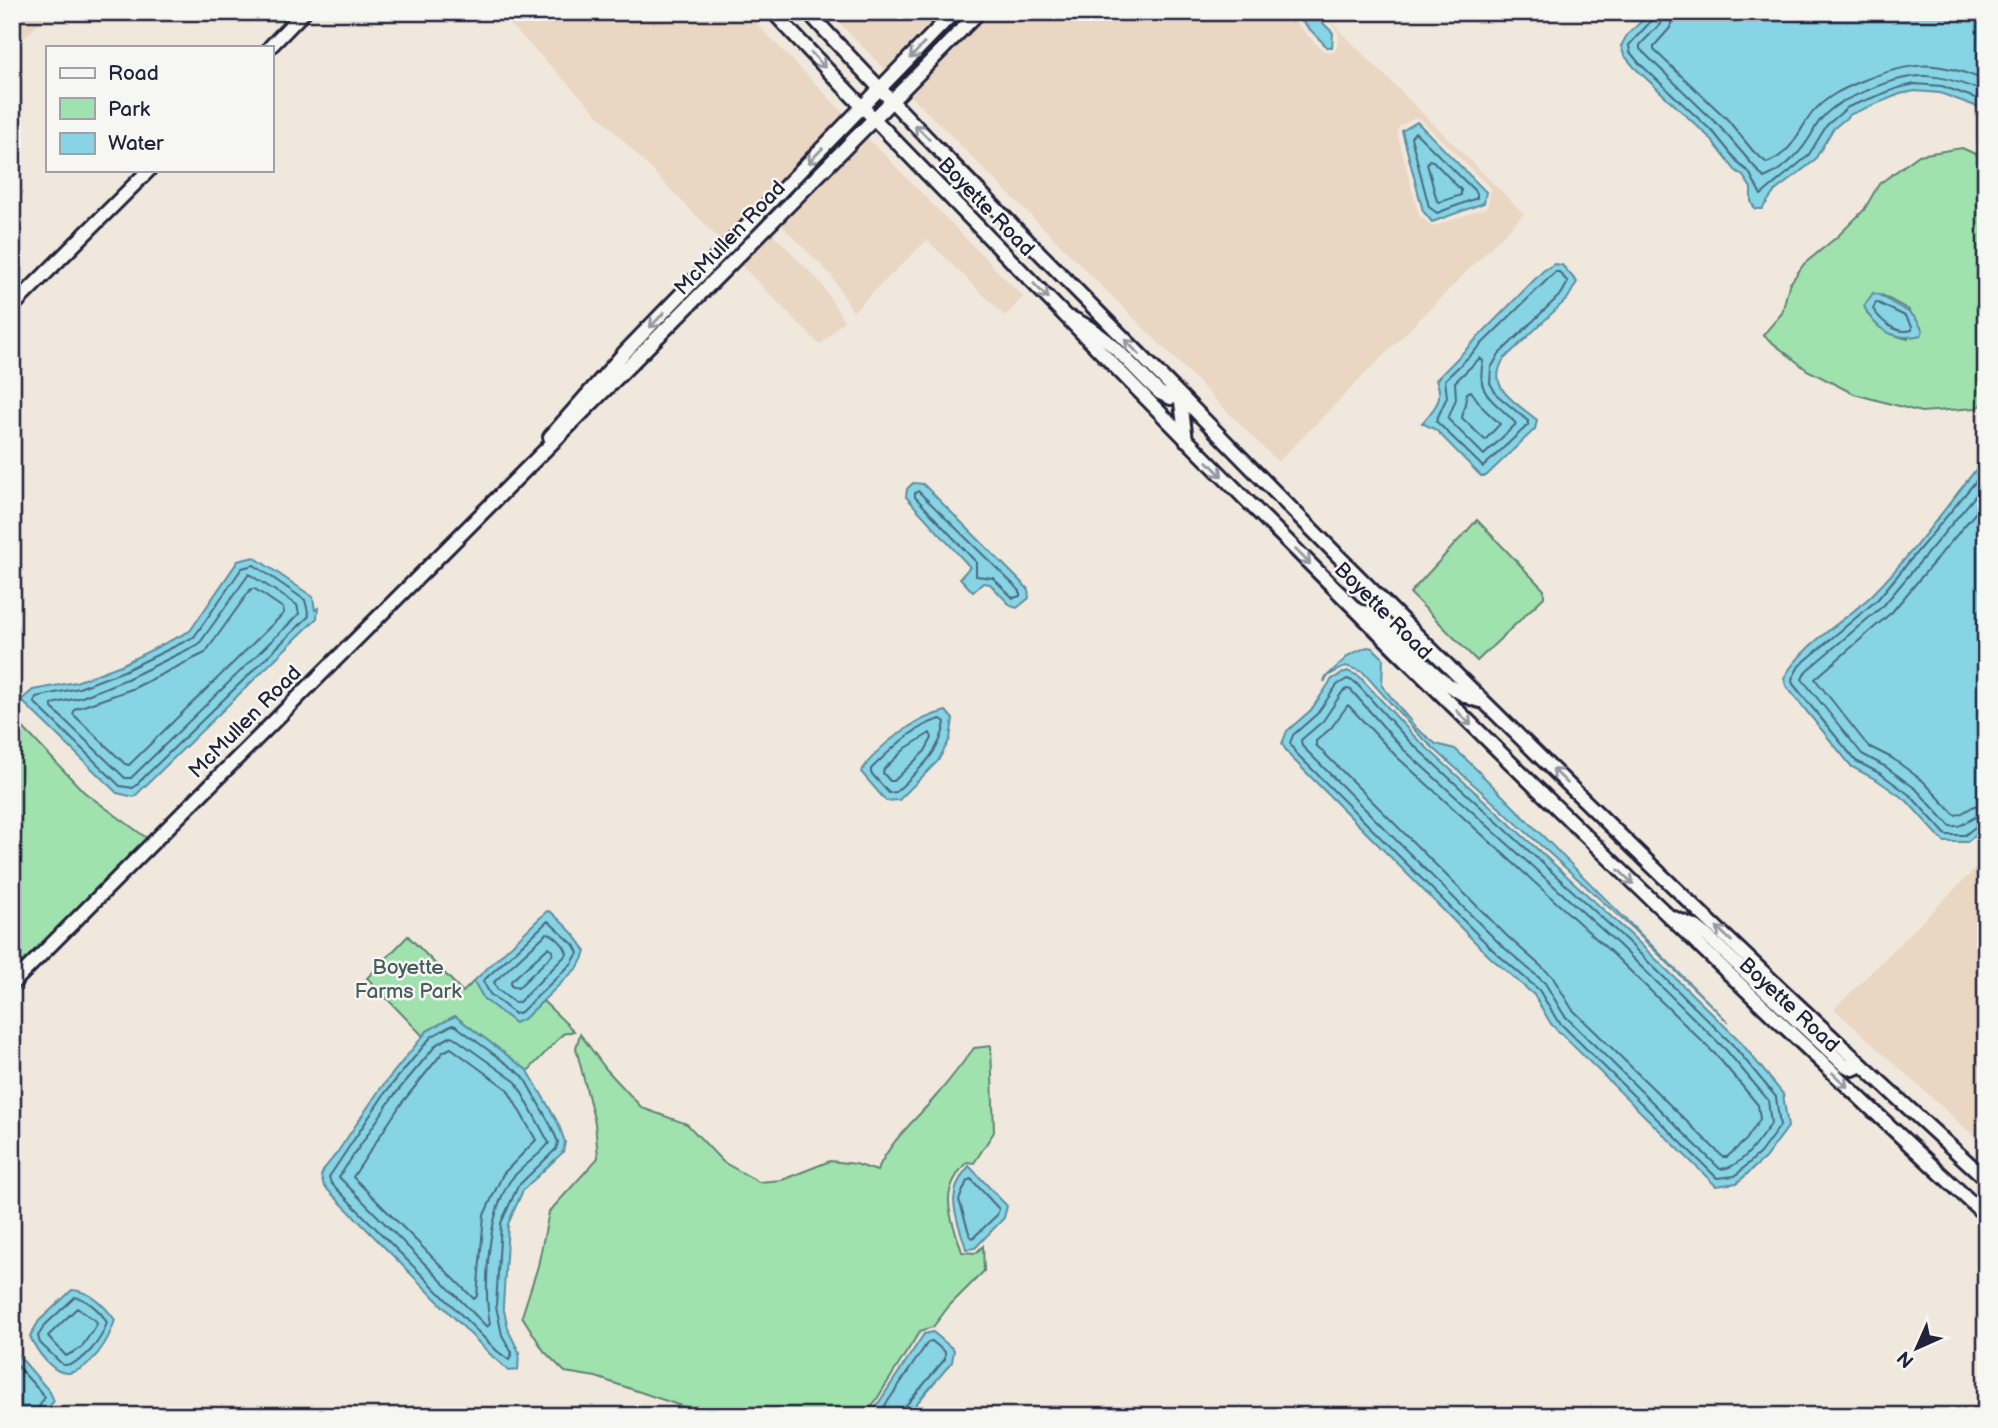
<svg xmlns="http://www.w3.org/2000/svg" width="1998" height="1428" viewBox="0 0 1998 1428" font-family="'Balsamiq Sans',sans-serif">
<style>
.built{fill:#e9d7c4;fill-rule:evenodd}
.green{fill:#9fe2ad;stroke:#608274;stroke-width:2;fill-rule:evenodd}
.water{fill:#86d4e4;stroke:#5e8da0;stroke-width:2}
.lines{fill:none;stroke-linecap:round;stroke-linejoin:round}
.shore{stroke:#4a697f;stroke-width:2}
.secondary-casing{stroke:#22223b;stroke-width:18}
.secondary{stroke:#f6f6f2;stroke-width:12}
.oneway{stroke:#9797a0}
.labels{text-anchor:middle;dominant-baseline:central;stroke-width:5;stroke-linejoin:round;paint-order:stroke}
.street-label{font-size:21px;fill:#22223b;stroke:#f6f6f2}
.park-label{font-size:21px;fill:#485c5d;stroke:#f6f6f2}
</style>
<rect width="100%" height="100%" fill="#f0e8dd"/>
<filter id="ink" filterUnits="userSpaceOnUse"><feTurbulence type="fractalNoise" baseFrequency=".0143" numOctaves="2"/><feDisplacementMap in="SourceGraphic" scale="14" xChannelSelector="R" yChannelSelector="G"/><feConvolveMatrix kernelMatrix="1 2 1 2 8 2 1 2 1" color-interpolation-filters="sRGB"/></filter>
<g filter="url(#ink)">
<path class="built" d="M 12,12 L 50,12 L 12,50 Z
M 498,12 L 745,12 L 847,116 L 721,245 L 717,237 Z
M 829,12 L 946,12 L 888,73 Z
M 961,12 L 971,12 L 900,85 L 896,81 Z
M 987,12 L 1285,12 L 1323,51 L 1332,52 L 1336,50 L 1339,40 L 1338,32 L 1321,12 L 1524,214 L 1278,462 L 908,93 ZM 1415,118 L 1419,118 L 1491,189 L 1487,207 L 1432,227 L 1419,215 L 1397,132 L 1400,126 Z
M 865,135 L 1023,297 L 1005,316 L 927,240 L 853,312 L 831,275 L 779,223 Z
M 771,232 L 821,283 L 844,321 L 820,345 L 740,264 Z
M 1986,858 L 1986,1147 L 1834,1009 Z"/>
<path class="green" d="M 1962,148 L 1986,159 L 1986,403 L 1976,408 L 1921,412 L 1854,394 L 1807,370 L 1763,335 L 1782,313 L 1789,285 L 1804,264 L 1838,236 L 1864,210 L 1879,184 L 1919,155 ZM 1882,295 L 1909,310 L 1908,339 C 1890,335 1878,328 1867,313 Z
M 1477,520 L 1544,590 L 1544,597 L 1477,661 L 1410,593 Z
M 12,716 L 84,792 L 148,839 L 12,976 Z
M 408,936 L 463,992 L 474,981 L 484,999 L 525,1018 L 543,1001 L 574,1031 L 563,1034 L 528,1071 L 455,1016 L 427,1031 L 423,1036 L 367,978 Z
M 580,1034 L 606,1069 L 642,1108 L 687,1124 L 723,1162 L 759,1182 L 782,1180 L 830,1161 L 856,1164 L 877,1171 C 891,1139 915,1121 937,1095 C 950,1080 962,1064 974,1048 L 991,1046 L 994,1132 L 974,1163 L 967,1162 C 937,1194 951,1215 962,1252 L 976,1253 L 983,1246 L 984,1271 L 949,1306 L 933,1327 L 920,1331 L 866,1416 L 754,1416 L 687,1408 L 596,1377 L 565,1372 L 544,1351 L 522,1316 L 538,1266 L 549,1212 L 598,1158 L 595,1123 L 576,1048 Z"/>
<path class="water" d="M 1293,12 L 1312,12 L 1333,33 L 1332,47 L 1327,47 Z
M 1651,12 L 1986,12 L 1986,110 L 1940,93 L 1915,91 L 1900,94 L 1851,114 L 1833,129 L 1814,161 L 1775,191 L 1762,209 L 1755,209 L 1751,201 L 1751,188 L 1743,176 L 1735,170 L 1710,138 L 1634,67 L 1624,55 L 1621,46 L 1627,35 Z
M 1417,122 L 1486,192 L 1484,203 L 1432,222 L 1423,211 L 1402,131 Z
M 1554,264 L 1562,265 L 1577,282 L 1568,298 L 1504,359 C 1485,388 1517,403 1537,420 L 1535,429 L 1486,476 L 1481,476 L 1436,430 L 1422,423 C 1434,409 1445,400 1436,380 L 1543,271 Z
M 1873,293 C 1882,295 1886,299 1894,304 C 1909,312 1915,314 1923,331 L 1921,335 C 1897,342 1874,330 1864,306 Z
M 1986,457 L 1986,827 L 1967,842 L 1944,842 L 1907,801 L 1877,780 L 1852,767 L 1786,686 L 1784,678 C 1804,642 1845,622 1873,594 C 1914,552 1949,503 1986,457 Z
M 913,483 L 923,484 L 1028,589 L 1029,598 L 1017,608 L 1011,606 L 990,584 L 983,583 L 973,592 L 960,578 L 970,567 L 906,497 L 907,489 Z
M 254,557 L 313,597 L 315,610 L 318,608 L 317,618 L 134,797 L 117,793 L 21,700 L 33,690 L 76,682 L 121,665 L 190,631 L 238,561 Z
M 1367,647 L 1373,648 L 1383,658 L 1382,686 L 1416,728 L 1436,744 L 1455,749 L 1469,762 L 1728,1022 L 1634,930 L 1418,734 L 1363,672 L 1346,666 L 1329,675 L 1324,682 L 1325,678 L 1349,655 Z
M 1347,671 L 1359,676 L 1415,737 L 1630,934 L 1738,1039 L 1783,1094 L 1788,1127 L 1765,1158 L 1737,1183 L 1716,1186 L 1551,1024 L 1534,995 L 1490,957 L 1290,756 L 1282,744 L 1287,731 L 1311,710 L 1332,679 Z
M 946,711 L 953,719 L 950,739 L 938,761 L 899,800 L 886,801 L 861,772 C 878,745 915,718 946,711 Z
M 547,911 L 551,912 C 564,924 577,936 586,952 L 578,967 L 525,1018 L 515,1023 L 484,999 L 474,981 Z
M 455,1016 L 528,1071 L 558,1123 L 565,1142 L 563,1152 L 523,1190 L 508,1224 L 503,1306 L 509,1332 L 519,1352 L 518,1370 L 509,1371 L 492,1356 L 324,1186 L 321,1176 L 324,1169 L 337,1153 L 380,1089 L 427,1031 Z
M 969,1166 L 1007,1206 L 1004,1218 L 975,1248 L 966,1249 C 957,1216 943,1196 969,1166 Z
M 72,1290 C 90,1291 105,1306 115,1320 C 109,1340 92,1369 69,1373 C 52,1375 35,1348 30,1336 L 39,1321 Z
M 933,1332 L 954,1350 L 952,1362 L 906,1416 L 870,1416 L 924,1334 Z
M 12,1348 L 50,1392 L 54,1401 L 41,1416 L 12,1416 Z"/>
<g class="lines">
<path class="shore" d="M 1655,12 L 1653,19 L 1629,45 L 1630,52 L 1639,63 L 1715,134 L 1740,165 L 1749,172 L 1761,195 L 1808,156 L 1827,125 L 1848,107 L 1898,88 L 1915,84 L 1942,86 L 1986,102
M 1664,12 L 1660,24 L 1640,45 L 1640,49 L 1721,128 L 1764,178 C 1781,171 1798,156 1808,140 C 1813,133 1816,124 1822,118 C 1835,103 1850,98 1868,90 C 1915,70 1938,72 1986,93
M 1674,12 L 1670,28 L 1654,46 L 1654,50 L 1727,119 L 1753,151 L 1767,163 C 1794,152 1797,132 1813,112 C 1827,96 1843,89 1862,81 C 1911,61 1937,60 1986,81
M 1415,132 L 1477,193 L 1477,198 L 1437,213 L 1429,207 L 1411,137 Z
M 1429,160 L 1433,161 L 1461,190 L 1461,195 L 1440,202 L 1437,201 L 1427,164 Z
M 1555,272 L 1559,272 L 1568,282 L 1562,293 L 1499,354 L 1491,368 L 1490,383 L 1497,395 L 1528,421 L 1528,425 L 1483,467 L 1436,421 L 1447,397 L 1445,380 Z
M 1876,302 L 1905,316 L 1912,326 L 1912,330 C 1896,335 1881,321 1873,309 Z
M 1480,358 L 1483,361 C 1475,398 1497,401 1516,424 L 1484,455 L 1448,419 L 1456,399 L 1455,382 Z
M 1471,391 L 1483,408 L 1500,424 L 1485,440 L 1462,418 L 1467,393 Z
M 1986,469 L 1878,599 L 1799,666 L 1792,679 L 1793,684 L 1856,761 L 1881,774 L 1911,796 L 1946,835 L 1965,835 L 1979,824 L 1986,822
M 1986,483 L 1884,605 L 1806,671 L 1802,679 L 1862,754 L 1886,767 L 1916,789 L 1950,826 C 1968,828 1969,815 1986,814
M 918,491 L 1020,591 L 1020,596 L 1013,598 L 993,578 L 976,576 L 976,562 L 915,497 L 915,493 Z
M 1986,500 L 1892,612 L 1815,679 L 1868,746 L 1892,758 L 1923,781 L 1955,815 C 1965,815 1972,803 1986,803
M 254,565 L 305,600 L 309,616 L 133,788 L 120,786 L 34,702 L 36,697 L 79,688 L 124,671 L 194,637 L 242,568 Z
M 249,574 L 297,605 L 299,614 L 131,778 L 125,778 L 52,708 L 52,704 L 82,697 L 127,679 L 199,644 Z
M 251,589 L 255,589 L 283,608 L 284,613 L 129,765 L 125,764 L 73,714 L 75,709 L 132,689 L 205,653 Z
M 1347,679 L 1355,682 L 1410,742 L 1625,939 L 1732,1044 L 1776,1097 L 1780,1126 L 1760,1153 L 1735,1176 L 1717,1178 L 1557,1020 L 1539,990 L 1495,952 L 1295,752 L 1290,743 L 1293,735 L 1317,714 L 1337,685 Z
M 1347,689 L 1351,690 L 1403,749 L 1619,945 L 1726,1050 L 1768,1100 L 1771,1124 C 1759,1140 1741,1169 1720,1169 L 1564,1015 L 1545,983 L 1501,945 L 1302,746 L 1301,740 L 1323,721 L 1343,691 Z
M 1348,705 L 1397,757 L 1612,953 L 1718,1057 L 1758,1105 L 1760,1119 L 1746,1140 L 1727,1157 L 1723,1157 L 1572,1009 L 1552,976 L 1508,937 L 1316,745 L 1316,741 L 1331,728 Z
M 941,719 L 945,722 C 941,753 917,771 896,792 L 889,793 L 871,773 L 871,769 C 891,750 913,726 941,719 Z
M 930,733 L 932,738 L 925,751 L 894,781 L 890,781 L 883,773 L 884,769 L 906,748 Z
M 548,921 L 574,945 L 578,953 L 572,963 L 521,1012 L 515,1014 L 490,994 L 483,981 Z
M 547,933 C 554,934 566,946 567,954 L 519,1002 L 515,1003 L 497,989 L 494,982 Z
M 549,947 L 553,951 L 552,955 L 518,988 L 511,986 L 511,981 Z
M 452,1025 L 456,1026 L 523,1076 L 551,1126 L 558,1142 L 556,1149 L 518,1186 L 501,1223 L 496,1306 L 502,1335 L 512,1353 L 509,1360 L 497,1351 L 331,1183 L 329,1177 L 385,1093 L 431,1037 Z
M 452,1036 L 516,1082 L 549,1143 C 539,1157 521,1166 510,1181 C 488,1214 483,1286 490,1324 L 487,1327 L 339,1177 L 392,1098 L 437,1044 Z
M 451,1048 L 507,1089 L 536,1140 L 503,1174 L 484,1215 L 477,1296 L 474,1299 L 353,1177 L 401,1104 L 443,1052 Z
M 971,1179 L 999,1209 L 997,1215 L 973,1238 L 970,1236 L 959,1200 L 967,1181 Z
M 75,1297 C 87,1299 102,1312 107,1323 C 101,1340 83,1366 63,1365 L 40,1343 L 38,1336 L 45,1325 Z
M 77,1308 L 96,1321 L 97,1324 L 81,1348 L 66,1356 L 48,1336 Z
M 12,1360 L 45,1397 L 37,1410 L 36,1416
M 878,1416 L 928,1342 L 932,1341 L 945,1352 L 945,1359 L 903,1409 L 901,1416"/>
<g class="secondary-casing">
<path id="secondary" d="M 773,12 C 890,138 1011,260 1131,383 C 1409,667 1694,945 1986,1216
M 808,12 C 929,143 1055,268 1180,395 C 1441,663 1708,927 1986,1179
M 270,47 L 304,12
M 12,307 L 149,170
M 1071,318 C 1109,334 1131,367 1160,393 L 1171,398 L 1180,395
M 1180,395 L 1186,440
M 550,437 L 625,352 L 954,12
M 1357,611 L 1372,614 L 1382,620 C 1409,647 1443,691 1480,701
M 1669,916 L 1696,927 L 1706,935 L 1844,1065 L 1853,1069 L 1862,1065
M 12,984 C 334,660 659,339 979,12"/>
</g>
<use href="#secondary" class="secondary"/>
</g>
<defs><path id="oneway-shaft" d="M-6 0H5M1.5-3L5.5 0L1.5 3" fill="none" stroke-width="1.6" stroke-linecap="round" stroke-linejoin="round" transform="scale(1.75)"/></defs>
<g class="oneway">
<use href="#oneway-shaft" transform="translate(917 51) rotate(133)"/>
<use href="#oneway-shaft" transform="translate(818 60) rotate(47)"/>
<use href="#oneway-shaft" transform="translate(922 132) rotate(-134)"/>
<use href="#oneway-shaft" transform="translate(815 156) rotate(134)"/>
<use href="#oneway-shaft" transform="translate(1041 291) rotate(45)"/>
<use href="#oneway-shaft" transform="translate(657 320) rotate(134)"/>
<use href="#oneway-shaft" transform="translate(1132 347) rotate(-134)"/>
<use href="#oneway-shaft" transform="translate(1215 469) rotate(46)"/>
<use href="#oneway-shaft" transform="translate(1303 557) rotate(45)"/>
<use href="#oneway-shaft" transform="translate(1464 718) rotate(45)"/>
<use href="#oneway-shaft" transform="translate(1560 776) rotate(-136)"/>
<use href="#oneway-shaft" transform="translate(1626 877) rotate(44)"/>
<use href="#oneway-shaft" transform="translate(1724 934) rotate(-136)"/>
<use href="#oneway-shaft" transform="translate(1840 1080) rotate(43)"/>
</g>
</g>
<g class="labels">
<g class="street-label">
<text transform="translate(986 207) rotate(46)">Boyette Road</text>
<text transform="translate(730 238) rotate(-46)">McMullen Road</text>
<text transform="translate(1383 611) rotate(45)">Boyette Road</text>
<text transform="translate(245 722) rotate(-45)">McMullen Road</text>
<text transform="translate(1789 1005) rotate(43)">Boyette Road</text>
</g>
<g class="park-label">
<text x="408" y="967">Boyette<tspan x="408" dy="24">Farms Park</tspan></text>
</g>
</g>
<rect width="1998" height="1428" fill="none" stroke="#f6f6f2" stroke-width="42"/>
<rect x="21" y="21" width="1956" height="1386" fill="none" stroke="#22223b" stroke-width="2.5" filter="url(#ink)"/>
<rect x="46" y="46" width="228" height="126" fill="#f6f6f2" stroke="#a1a1a9" stroke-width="2"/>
<rect x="60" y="68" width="35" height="10" fill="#f6f6f2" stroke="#a1a1a9" stroke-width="2"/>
<text x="108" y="80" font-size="21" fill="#22223b">Road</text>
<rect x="60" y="98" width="35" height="21" fill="#9fe2ad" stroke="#a1a1a9" stroke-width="2"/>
<text x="108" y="116" font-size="21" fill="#22223b">Park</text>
<rect x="60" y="133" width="35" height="21" fill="#86d4e4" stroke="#a1a1a9" stroke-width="2"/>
<text x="108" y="150" font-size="21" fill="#22223b">Water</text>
<g transform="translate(1917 1348) rotate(225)" stroke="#f6f6f2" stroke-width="5" paint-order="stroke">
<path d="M0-5L12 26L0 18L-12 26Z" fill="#22223b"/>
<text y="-10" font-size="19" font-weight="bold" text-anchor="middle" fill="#22223b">N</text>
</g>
</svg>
